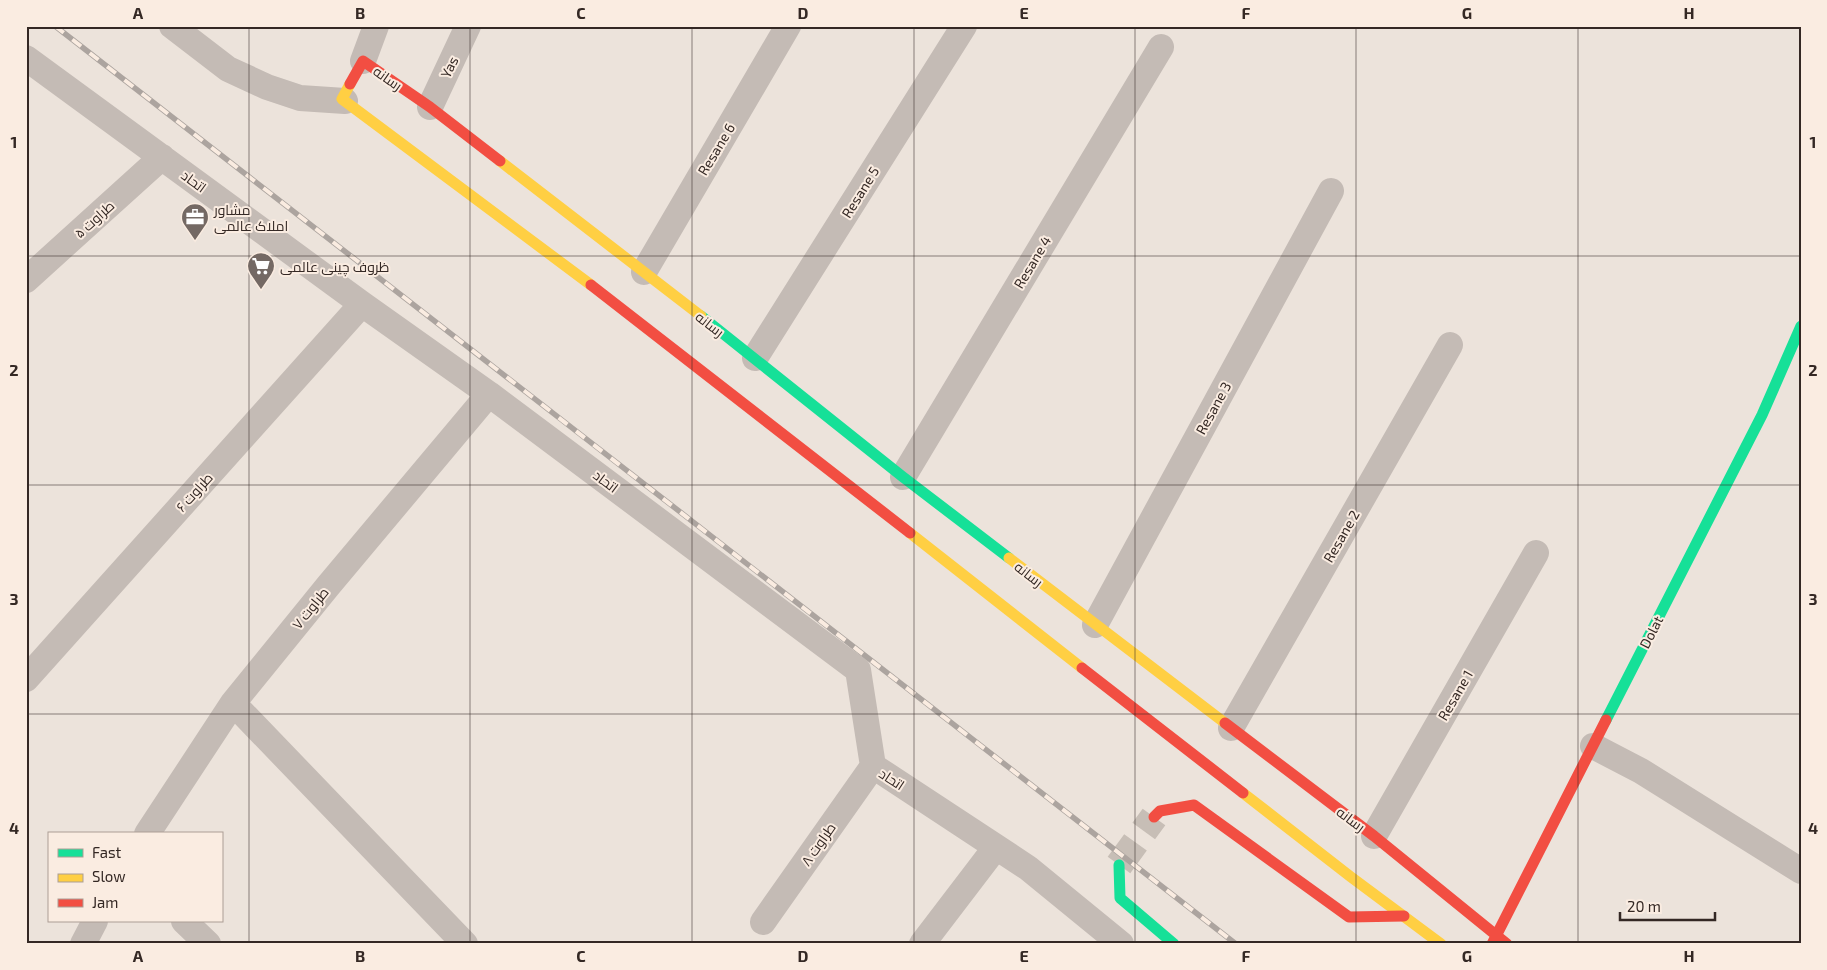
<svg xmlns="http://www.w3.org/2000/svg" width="1827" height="970" viewBox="0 0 1827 970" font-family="'Exo 2',Cairo,sans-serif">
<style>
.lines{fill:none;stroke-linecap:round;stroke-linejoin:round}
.secondary-tunnel{stroke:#c7beb6;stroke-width:28;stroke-dasharray:28 14;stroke-linecap:butt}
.street{stroke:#c4bbb5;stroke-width:26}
.fast{stroke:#16e098;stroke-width:11}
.slow{stroke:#ffcf43;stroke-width:11}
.jam{stroke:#f24e42;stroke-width:11}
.rail-casing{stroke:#aca49f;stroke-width:5.5}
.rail{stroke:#faece1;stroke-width:4;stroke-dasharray:11;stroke-linecap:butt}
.grid{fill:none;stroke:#342824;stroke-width:1;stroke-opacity:0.55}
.labels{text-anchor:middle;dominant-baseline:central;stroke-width:4;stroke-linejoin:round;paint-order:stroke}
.street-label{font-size:14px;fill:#342824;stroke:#faece1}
.poi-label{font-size:14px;fill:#342824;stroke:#faece1;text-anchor:start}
.neatline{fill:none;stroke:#342824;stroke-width:2}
.grid-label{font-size:16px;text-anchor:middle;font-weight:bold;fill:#342824}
</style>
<rect width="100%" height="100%" fill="#ece3db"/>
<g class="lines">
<path class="secondary-tunnel" d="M 1119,865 L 1154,817"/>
<path class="street" d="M 172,26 L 228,69 L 267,87 L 300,98 L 345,101
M 26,58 L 362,304 L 489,394 L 858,670 L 873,766 L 1028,868 L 1121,944
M 363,61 L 376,26
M 430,107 L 468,26
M 644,272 L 788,26
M 26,280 L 162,157
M 755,358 L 964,26
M 903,477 L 1161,47
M 1095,625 L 1331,191
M 26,679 L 362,304
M 233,703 L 465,944
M 1231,728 L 1450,345
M 1593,746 L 1641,771 L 1801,871
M 147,834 L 233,703 L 328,586 L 489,394
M 1374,836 L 1536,553
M 184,921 L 208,944
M 763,922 L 873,766
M 83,944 L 95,921
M 922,944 L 996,847"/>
<path class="fast" d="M 701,316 L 903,477 L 1009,558
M 1606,720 L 1762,415 L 1801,326
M 1119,865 L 1120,898 L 1174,944"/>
<path class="slow" d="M 350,84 L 342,99 L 591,285
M 500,161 L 701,316
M 910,533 L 1082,668
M 1009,558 L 1225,723
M 1243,793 L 1351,877 L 1441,944"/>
<path class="jam" d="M 350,84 L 363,61 L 430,107 L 500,161
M 591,285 L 910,533
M 1082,668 L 1243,793
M 1225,723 L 1374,836 L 1507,944
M 1154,817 L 1160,811 L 1194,805 L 1349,917 L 1404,916
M 1492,944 L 1606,720"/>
<g class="rail-casing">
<path id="rail" d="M 55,26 L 1236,944"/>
</g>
<use href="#rail" class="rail"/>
</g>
<path class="grid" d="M 249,26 L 249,944M 470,26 L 470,944M 692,26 L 692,944M 914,26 L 914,944M 1135,26 L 1135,944M 1356,26 L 1356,944M 1578,26 L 1578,944M 26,256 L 1801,256M 26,485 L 1801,485M 26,714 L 1801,714"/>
<defs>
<g id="office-pin" transform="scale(1.4375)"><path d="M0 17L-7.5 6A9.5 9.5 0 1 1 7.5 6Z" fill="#746964" stroke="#faece1"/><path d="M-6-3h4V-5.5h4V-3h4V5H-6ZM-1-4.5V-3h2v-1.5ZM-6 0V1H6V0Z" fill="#fff"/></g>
<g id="supermarket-pin" transform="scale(1.4375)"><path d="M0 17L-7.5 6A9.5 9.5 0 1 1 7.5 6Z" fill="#746964" stroke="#faece1"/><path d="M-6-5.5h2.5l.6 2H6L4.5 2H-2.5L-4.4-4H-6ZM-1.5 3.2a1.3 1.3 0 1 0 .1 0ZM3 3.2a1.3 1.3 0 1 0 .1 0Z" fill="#fff"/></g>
</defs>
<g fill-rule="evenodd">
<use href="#office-pin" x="195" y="217"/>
<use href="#supermarket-pin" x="261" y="266"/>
</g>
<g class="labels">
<g class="street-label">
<text transform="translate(449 67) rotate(-64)">Yas</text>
<text transform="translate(388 78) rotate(35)">رسانه</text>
<text transform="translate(716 149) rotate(-59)">Resane 6</text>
<text transform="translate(194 181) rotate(36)">اتحاد</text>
<text transform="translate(860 192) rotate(-58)">Resane 5</text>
<text transform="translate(94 219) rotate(-42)">طراوت ۵</text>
<text transform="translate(1032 262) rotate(-59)">Resane 4</text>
<text transform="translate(710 324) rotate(38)">رسانه</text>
<text transform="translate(1213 408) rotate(-61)">Resane 3</text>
<text transform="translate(606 481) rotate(37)">اتحاد</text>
<text transform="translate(194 492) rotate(-48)">طراوت ۶</text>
<text transform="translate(1341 536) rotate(-60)">Resane 2</text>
<text transform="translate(1029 574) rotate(38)">رسانه</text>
<text transform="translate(310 608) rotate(-51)">طراوت ۷</text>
<text transform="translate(1651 632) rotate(-63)">Dolat</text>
<text transform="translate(1455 695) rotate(-60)">Resane 1</text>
<text transform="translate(892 779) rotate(33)">اتحاد</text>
<text transform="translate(1351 819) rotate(37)">رسانه</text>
<text transform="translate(818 844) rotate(-55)">طراوت ۸</text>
</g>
<g class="poi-label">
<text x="214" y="209">مشاور<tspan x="214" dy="16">املاک عالمی</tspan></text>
<text x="280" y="266">ظروف چینی عالمی</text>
</g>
</g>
<rect width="1827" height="970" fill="none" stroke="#faece1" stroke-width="55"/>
<rect x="48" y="832" width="175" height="90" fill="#faece1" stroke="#ab9e95"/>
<rect x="58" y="849" width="25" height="8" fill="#16e098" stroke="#ab9e95"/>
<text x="92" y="858" font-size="15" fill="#342824">Fast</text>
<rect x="58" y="874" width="25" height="8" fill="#ffcf43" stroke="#ab9e95"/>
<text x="92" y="882" font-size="15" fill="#342824">Slow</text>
<rect x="58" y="899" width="25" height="8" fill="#f24e42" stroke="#ab9e95"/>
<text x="92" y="908" font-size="15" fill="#342824">Jam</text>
<path d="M1620 912v8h95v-8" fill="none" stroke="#342824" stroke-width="2.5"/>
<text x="1627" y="912" font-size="15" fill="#342824" stroke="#faece1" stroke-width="4" paint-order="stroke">20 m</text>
<rect x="28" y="28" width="1772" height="914" class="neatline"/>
<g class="grid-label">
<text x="138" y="19">A</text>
<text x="360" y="19">B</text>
<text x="581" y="19">C</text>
<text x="803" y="19">D</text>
<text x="1024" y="19">E</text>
<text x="1246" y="19">F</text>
<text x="1467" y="19">G</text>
<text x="1689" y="19">H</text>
<text x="14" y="148">1</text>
<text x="1813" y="148">1</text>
<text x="14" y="376">2</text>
<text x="1813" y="376">2</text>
<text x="14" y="605">3</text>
<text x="1813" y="605">3</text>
<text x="14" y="834">4</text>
<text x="1813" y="834">4</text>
<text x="138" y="962">A</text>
<text x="360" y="962">B</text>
<text x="581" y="962">C</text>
<text x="803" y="962">D</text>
<text x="1024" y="962">E</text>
<text x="1246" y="962">F</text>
<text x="1467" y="962">G</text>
<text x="1689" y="962">H</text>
</g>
</svg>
